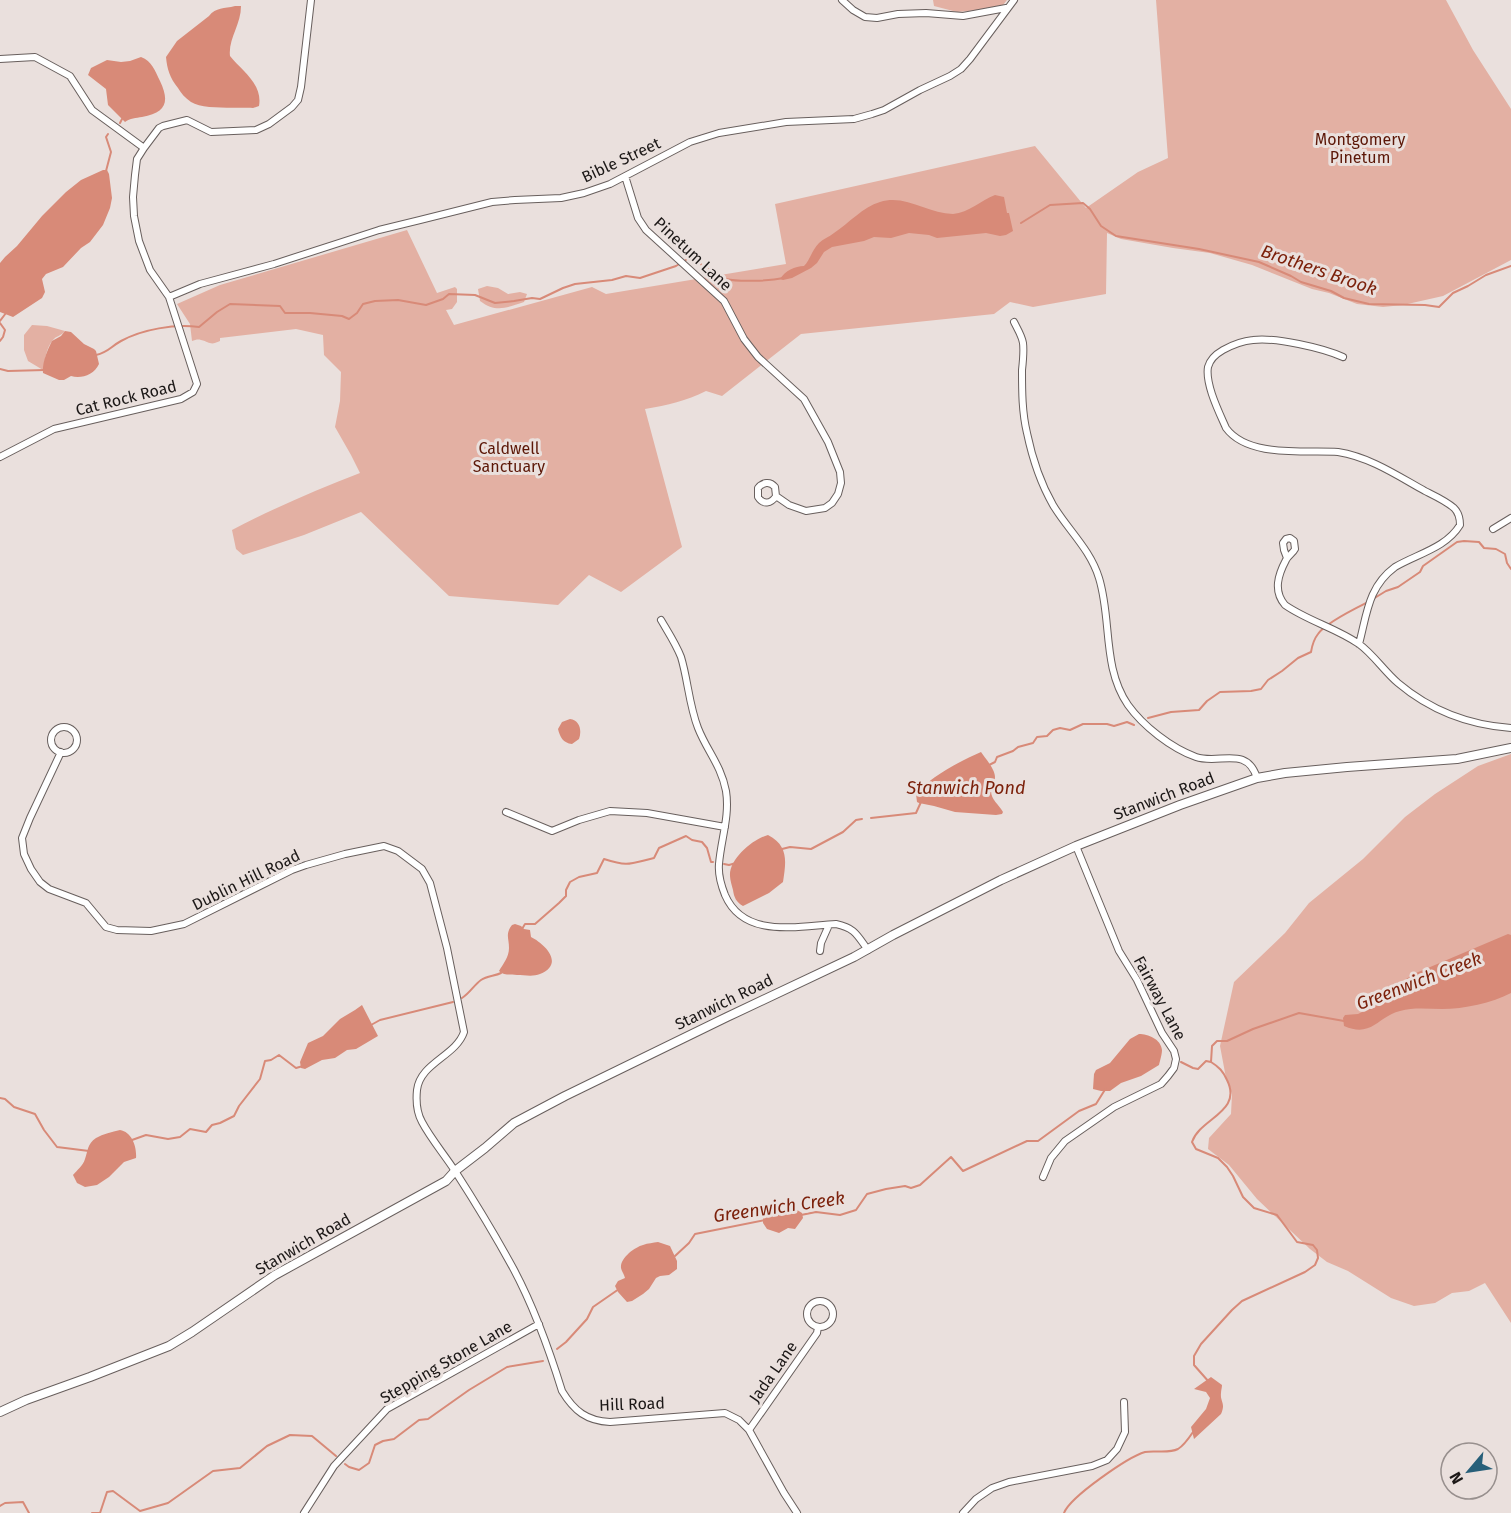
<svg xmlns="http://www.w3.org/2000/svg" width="1511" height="1513" viewBox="0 0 1511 1513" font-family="'Fira Sans',sans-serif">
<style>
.green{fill:#e3b0a3}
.water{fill:#d88a78}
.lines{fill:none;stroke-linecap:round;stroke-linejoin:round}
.stream{stroke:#d88a78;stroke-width:2}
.street-casing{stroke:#685f5d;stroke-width:8}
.secondary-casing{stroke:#685f5d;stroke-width:10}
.street{stroke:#fff;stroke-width:6}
.secondary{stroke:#fff;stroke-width:8}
.labels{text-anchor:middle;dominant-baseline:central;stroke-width:6;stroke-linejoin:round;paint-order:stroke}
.park-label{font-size:16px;fill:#5c1707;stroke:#eae0dd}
.street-label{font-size:16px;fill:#1c1817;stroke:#eae0dd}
.water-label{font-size:18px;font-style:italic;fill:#7c210b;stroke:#eae0dd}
</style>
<rect width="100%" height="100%" fill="#eae0dd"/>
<path class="green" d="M 933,0 L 1007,0 L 999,10 L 978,10 L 957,12 L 934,6 Z
M 1156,0 L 1446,0 L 1473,50 L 1511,109 L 1511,260 L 1443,296 L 1403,305 L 1383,307 L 1357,304 L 1329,293 L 1312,289 L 1252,265 L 1210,253 L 1173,248 L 1121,239 L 1107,233 L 1106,294 L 1033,307 L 1010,302 L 994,314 L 801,334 L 722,396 L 706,391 C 686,401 668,405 645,409 L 682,547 L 621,592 L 589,575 L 558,605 L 449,596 L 361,512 L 304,535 L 243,555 L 236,549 L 232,530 C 274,508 316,490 360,473 L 351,455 L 335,427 L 340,401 L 341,372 L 324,355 L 323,335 L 296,329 L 220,338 L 220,341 C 210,346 210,342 201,340 C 198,339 195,340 192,341 L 190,324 L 177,304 L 220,285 L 407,230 L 437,293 L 455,287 L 457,289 L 457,302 L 452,309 L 446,310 L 454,325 L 592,287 L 606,294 L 786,264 L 775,204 L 1035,146 L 1086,208 L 1138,172 L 1168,158 Z
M 487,286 L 498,288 L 508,294 L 520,292 L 527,294 L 524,302 C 506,308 496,313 480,301 L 478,289 Z
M 32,325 L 47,326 L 65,331 C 61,336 56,336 53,340 C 46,347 45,361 43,370 L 28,361 L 24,350 L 24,335 Z
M 1511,754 L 1511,1323 L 1485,1283 L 1469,1291 L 1452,1293 L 1435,1303 L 1414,1306 L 1391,1298 L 1348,1271 L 1327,1262 L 1310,1249 L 1257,1199 L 1229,1165 L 1208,1149 L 1209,1138 L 1231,1114 L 1232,1094 L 1226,1078 L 1220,1046 L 1234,982 L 1285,933 L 1309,903 L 1363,859 L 1405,817 L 1435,794 L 1478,766 Z"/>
<path class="water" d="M 235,6 L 241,6 C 241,25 228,39 230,56 C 242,71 263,84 259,106 L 253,108 C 237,107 204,110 191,102 C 185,98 181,93 178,88 C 170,78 167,69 166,57 L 177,41 L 209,16 C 216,7 224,9 235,6 Z
M 141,57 C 152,61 155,71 160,81 C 170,102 166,113 142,117 C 136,118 130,118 125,122 L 108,105 L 106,89 L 88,75 L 91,68 L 107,60 L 121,62 L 130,61 Z
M 103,170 L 107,170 L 109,174 L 112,198 L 110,208 L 103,225 L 90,242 L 81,248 L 63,267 L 46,274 L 42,279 L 45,292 L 42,298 L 13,317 L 0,312 L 0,263 L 5,257 L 17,246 L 42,216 L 66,192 L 81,180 Z
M 995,195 L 1004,197 L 1007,213 L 1009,213 L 1013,231 L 1006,235 L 1000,236 L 986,233 L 937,238 L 929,235 L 909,233 L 891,238 L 874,237 L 864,241 L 832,247 L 824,252 L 817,263 L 811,268 L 792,278 L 783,280 L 780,279 C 785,271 795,266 804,266 C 810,260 812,250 819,243 C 823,239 829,237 834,233 C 849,223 863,207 880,202 C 906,194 928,214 953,214 C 969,213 981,200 995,195 Z
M 65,331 L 71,332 L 84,344 L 94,349 L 96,351 L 99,364 C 94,375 81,379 71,376 L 64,380 L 59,380 L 43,373 C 42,363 47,351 52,341 L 61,336 Z
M 570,719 C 580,720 582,731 579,739 L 572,744 C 563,743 560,737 558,729 L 562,722 Z
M 981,752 C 985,758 995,769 995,777 C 995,781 993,782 992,786 C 988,798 998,803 1003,812 L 1002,814 L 996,815 L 955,812 L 934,806 L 919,803 L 917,802 L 916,794 C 928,778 962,760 981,752 Z
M 768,835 C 789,846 786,862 783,882 L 769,893 L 743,906 C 736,902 734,897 733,890 C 732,886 730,880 730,876 C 729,859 753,839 768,835 Z
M 515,924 L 521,926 L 524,929 L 530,930 L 531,937 C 545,944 565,964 540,974 C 533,977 524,975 517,975 C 510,974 504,976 499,971 C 503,964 509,957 509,948 C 509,938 505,934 512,925 Z
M 1508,934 L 1511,935 L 1511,993 C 1492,1003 1464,1009 1442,1009 C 1428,1009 1414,1007 1400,1011 C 1377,1017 1372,1038 1344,1026 L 1343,1018 L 1345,1015 L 1358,1014 L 1366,1010 L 1393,987 L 1416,973 Z
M 362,1005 L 378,1036 L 356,1049 L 347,1050 L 335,1058 L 322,1060 L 305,1069 L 301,1068 L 300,1062 L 308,1043 L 323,1036 L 340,1019 L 355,1010 Z
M 1139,1034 C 1148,1034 1161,1039 1162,1050 C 1162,1054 1160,1061 1159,1065 L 1141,1076 L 1121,1083 L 1110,1091 L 1101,1091 L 1093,1089 L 1094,1074 L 1096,1070 L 1110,1063 L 1130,1039 Z
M 120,1130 C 132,1132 137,1147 136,1158 L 124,1162 L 109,1177 L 97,1185 L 85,1187 L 77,1183 L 73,1175 C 77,1170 83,1166 85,1159 C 88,1151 87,1144 96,1138 C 103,1134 112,1132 120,1130 Z
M 783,1208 L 794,1208 L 802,1213 L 803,1218 L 795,1229 L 788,1228 L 779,1233 L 767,1229 L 763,1223 L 763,1218 Z
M 658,1242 L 670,1246 L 677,1261 L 677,1269 L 669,1275 L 660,1276 L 656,1278 L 649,1289 L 643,1294 L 632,1301 L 627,1302 L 618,1292 L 615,1286 L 618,1281 L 625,1278 C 624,1274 622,1272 621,1268 C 620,1258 635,1247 643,1245 C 648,1243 653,1243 658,1242 Z
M 1211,1377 L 1222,1385 C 1222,1388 1221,1390 1221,1393 C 1220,1402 1226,1403 1221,1414 L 1194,1439 L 1191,1427 L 1206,1409 L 1210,1398 L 1206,1392 L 1194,1389 Z"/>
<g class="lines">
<path class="stream" d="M 120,123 L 122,119
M 106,171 L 111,152 L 106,137 L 108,134
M 1021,223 L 1050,205 L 1083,203 L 1090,209 L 1101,226 L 1116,236 L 1199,249 L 1259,262 L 1291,276 L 1301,282 L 1331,291 L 1344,298 L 1369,304 L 1425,305 L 1439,307 L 1453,293 L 1468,286 L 1486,275 L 1511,266
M 0,321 L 6,313
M 0,323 L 5,330 L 3,337 L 0,341
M 96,355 C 109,352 110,347 121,341 C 143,329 174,324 199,327 L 217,312 L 230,304 L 280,306 L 285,313 L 310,313 L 342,316 L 349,319 L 357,313 L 363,304 L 375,301 L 398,300 L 426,305 L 443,299 L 449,294 L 475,295 L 495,303 L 514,301 L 532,298 L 540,299 L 563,288 L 575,284 L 612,280 L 626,276 L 640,278 L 676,266 L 689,258 C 702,263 713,274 726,279 C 738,282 771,281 783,278
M 0,369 L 8,371 L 45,370
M 1373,599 L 1386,591 L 1398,587 L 1420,572 L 1423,566 L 1457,542 L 1464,541 L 1479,542 L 1484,548 L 1496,549 L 1505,554 L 1507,563 L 1511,569
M 1148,718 L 1171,712 L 1199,710 L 1207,701 L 1220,692 L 1251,691 L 1261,689 L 1268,680 L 1282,671 L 1298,658 L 1311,652 C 1312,646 1314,639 1318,634 C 1325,623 1356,608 1368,602
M 987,766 L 995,762 L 997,757 L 1013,751 L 1018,747 L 1033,743 L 1037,737 L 1047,736 L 1053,730 L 1060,728 L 1070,730 L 1083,724 L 1107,724 L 1114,726 L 1127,722 L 1134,725
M 871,818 L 916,813 L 921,802
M 782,849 L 790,847 L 811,849 L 843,832 L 856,820 L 862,819
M 724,864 L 729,865 L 736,863
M 522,929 L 525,924 L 535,924 L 559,903 L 566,896 L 566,890 L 570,882 L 579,877 L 597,873 L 604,859 C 629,867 629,864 654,858 L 659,848 L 686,836 L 692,840 L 702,842 L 707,848 L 711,862 L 713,862
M 462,998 C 470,993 474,985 481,980 C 487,976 495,976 501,973
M 371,1025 L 380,1020 L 453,1002
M 1181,1062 L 1193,1068 L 1198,1069 L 1206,1061 L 1211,1062
M 1211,1062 L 1212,1046 L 1217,1041 L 1227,1041 L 1253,1029 L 1299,1013 L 1344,1021
M 0,1098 L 5,1099 L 14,1107 L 35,1114 L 44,1130 L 57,1147 L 89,1151
M 132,1140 L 146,1135 L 168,1139 L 180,1137 L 190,1129 L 206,1132 L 212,1125 L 220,1123 L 234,1116 L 239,1106 L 260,1079 L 265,1061 L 271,1060 L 279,1055 L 296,1068 L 303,1066
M 801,1215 L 816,1212 L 840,1215 L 856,1210 L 867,1194 L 886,1189 L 905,1186 L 911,1188 L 920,1185 L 951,1157 L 963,1171 L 1027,1141 L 1038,1141 L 1079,1111 L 1096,1104 L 1106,1088
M 675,1256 L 689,1243 L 695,1234 L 765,1220
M 557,1349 L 566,1342 L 587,1319 L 593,1307 L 619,1289
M 1209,1382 L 1194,1365 L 1194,1356 L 1201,1344 L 1232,1310 L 1242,1301 L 1305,1272 L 1315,1265 L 1318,1258 L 1317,1250 L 1313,1245 L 1297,1242 L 1277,1215 L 1254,1208 L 1243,1197 L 1233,1176 L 1227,1167 L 1218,1158 L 1196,1149 L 1192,1142 C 1200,1118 1243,1112 1227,1080 C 1223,1071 1219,1067 1211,1062
M 345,1464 L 349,1467 L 359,1470 L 369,1463 L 375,1445 L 383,1441 L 394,1439 L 419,1420 L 428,1419 L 469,1390 L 507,1367 L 543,1361
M 0,1506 L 5,1503 L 23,1502 L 29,1513
M 92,1513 L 100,1513 L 107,1492 L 113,1491 L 140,1511 L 168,1503 L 213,1471 L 240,1468 L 267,1446 L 290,1435 L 312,1436 L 336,1456
M 1064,1513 C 1070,1497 1128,1457 1145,1452 C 1155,1450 1168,1454 1178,1449 C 1183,1446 1189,1438 1193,1432"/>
<g class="street-casing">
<path id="street" d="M 842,0 L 853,10 L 865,17 L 877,18 L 898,14 L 926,13 L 963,16 L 1006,8
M 0,59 L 35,57 L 70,76 L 92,110 L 144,148
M 625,176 L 638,218 L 646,230 L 724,301 L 744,339 L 758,357 L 804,399 L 828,442 L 840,472 L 841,483 L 838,494 L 832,503 L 825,508 L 806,511 L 789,505 L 776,496 L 775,487 C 770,481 763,482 758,488 L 758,497 C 763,505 771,504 776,496
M 169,297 L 200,284 L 274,264 L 379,230 L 420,220 L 492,202 L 515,200 L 561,198 L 584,193 L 610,184 L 690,142 L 719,133 L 786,122 L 854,119 L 872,114 L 884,110 L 920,90 L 950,76 L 961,69 L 970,59 L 1014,0
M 1014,322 C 1017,328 1022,336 1023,343 C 1024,351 1023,361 1022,370 C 1022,391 1022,412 1027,433 C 1032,457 1041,484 1053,505 C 1068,530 1090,549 1099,578 C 1112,620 1102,667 1128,705 C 1143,726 1171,748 1196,757 C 1219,765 1247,745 1257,778
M 1343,357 C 1323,348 1275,337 1253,340 C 1242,341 1232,345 1223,350 C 1216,354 1210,359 1208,367 C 1205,384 1219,412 1226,428 C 1248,458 1305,450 1338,452 C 1370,457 1398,476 1425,491 C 1435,496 1446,501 1454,508 C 1459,513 1460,519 1460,525 C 1446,548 1417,554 1395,567 C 1368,587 1367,614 1359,644
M 0,457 L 54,429 L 181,399 L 193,392 L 197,384 L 169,297 L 150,270 L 139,241 L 134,216 L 133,197 L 135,175 L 137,159 L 144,148 L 159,128 L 163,126 L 187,120 L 211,132 L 256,130 L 269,124 L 292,107 L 298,100 L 301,87 L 311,0
M 1493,529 L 1511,518
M 1287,558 L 1284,550 L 1283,543 L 1286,539 L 1290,538 L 1294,541 L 1295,549 C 1293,553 1288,556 1286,560 C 1278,575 1273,591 1285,605 C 1308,621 1336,628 1359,644 C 1373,654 1384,671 1398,683 C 1430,710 1469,725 1511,728
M 661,620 C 668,632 676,644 681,657 C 688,680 689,705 698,728 C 707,751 721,765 726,791 C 730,816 721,839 719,864 C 718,875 721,885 725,895 C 744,939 797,926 836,924 C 855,928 857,935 868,950
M51 740a13 13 0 1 1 26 0a13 13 0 1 1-26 0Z
M 61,752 L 30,818 L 22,838 L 24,854 L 31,869 L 40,882 L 49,889 L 86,903 L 106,927 L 117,930 L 151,931 L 184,924 L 292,870 L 306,865 L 345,854 L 384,846 L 398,851 L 422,869 L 430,883 L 447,948 L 464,1032 C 456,1056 420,1063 417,1090 C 416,1100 417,1113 422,1122 C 431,1139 444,1154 455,1171 C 475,1202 495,1235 513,1268 C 534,1307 549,1349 562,1391 C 574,1411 587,1421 610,1422 L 725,1413 L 739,1420 L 749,1430 L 784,1493 L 797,1513
M 506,812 L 552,831 L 579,820 L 610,811 L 647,813 L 725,827
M 820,951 L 821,943 L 829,925
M 1043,1177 L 1051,1158 L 1065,1141 L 1114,1107 L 1161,1084 L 1168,1076 L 1174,1068 L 1176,1059 L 1174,1051 L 1162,1033 L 1137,980 L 1119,951 L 1076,846
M807 1314a13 13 0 1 1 26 0a13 13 0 1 1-26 0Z
M 749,1430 L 817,1333 L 818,1327
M 304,1513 L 334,1466 L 387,1409 L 539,1324
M 963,1513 L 976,1499 L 992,1488 L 1009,1482 L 1092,1466 L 1107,1460 L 1117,1449 L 1125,1432 L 1124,1402"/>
</g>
<g class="secondary-casing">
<path id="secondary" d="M 0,1412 L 26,1400 L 90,1377 L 169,1346 L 192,1332 L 275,1275 L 446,1181 L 455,1171 L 485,1148 L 514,1123 L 565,1096 L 727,1017 L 854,957 L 893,935 L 1001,880 L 1076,846 L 1180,805 L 1257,778 L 1285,773 L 1347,767 L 1457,759 L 1511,748"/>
</g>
<use href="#street" class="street"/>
<use href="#secondary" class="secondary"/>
</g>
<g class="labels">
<g class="park-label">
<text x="1360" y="139">Montgomery<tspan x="1360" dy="18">Pinetum</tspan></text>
<text x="509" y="448">Caldwell<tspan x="509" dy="18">Sanctuary</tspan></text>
</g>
<g class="street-label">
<text transform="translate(621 160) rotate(-25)">Bible Street</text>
<text transform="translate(693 254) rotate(43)">Pinetum Lane</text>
<text transform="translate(126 398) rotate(-14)">Cat Rock Road</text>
<text transform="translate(1164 796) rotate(-21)">Stanwich Road</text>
<text transform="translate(246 880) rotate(-26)">Dublin Hill Road</text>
<text transform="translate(1160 998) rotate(62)">Fairway Lane</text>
<text transform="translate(724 1002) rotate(-26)">Stanwich Road</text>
<text transform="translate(303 1244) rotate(-30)">Stanwich Road</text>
<text transform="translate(446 1362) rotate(-30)">Stepping Stone Lane</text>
<text transform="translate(773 1372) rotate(-55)">Jada Lane</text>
<text transform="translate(632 1404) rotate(-2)">Hill Road</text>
</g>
<g class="water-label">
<text transform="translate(1319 270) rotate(19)">Brothers Brook</text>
<text x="966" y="788">Stanwich Pond</text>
<text transform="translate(1419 981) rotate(-21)">Greenwich Creek</text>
<text transform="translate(779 1207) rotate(-8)">Greenwich Creek</text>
</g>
</g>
<g transform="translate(1469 1471) rotate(241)"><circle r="28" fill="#eae0dd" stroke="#98908e" stroke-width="1.5"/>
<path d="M0-4.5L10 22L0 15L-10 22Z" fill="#275f79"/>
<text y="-9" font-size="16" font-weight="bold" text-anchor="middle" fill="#1c1817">N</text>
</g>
</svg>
